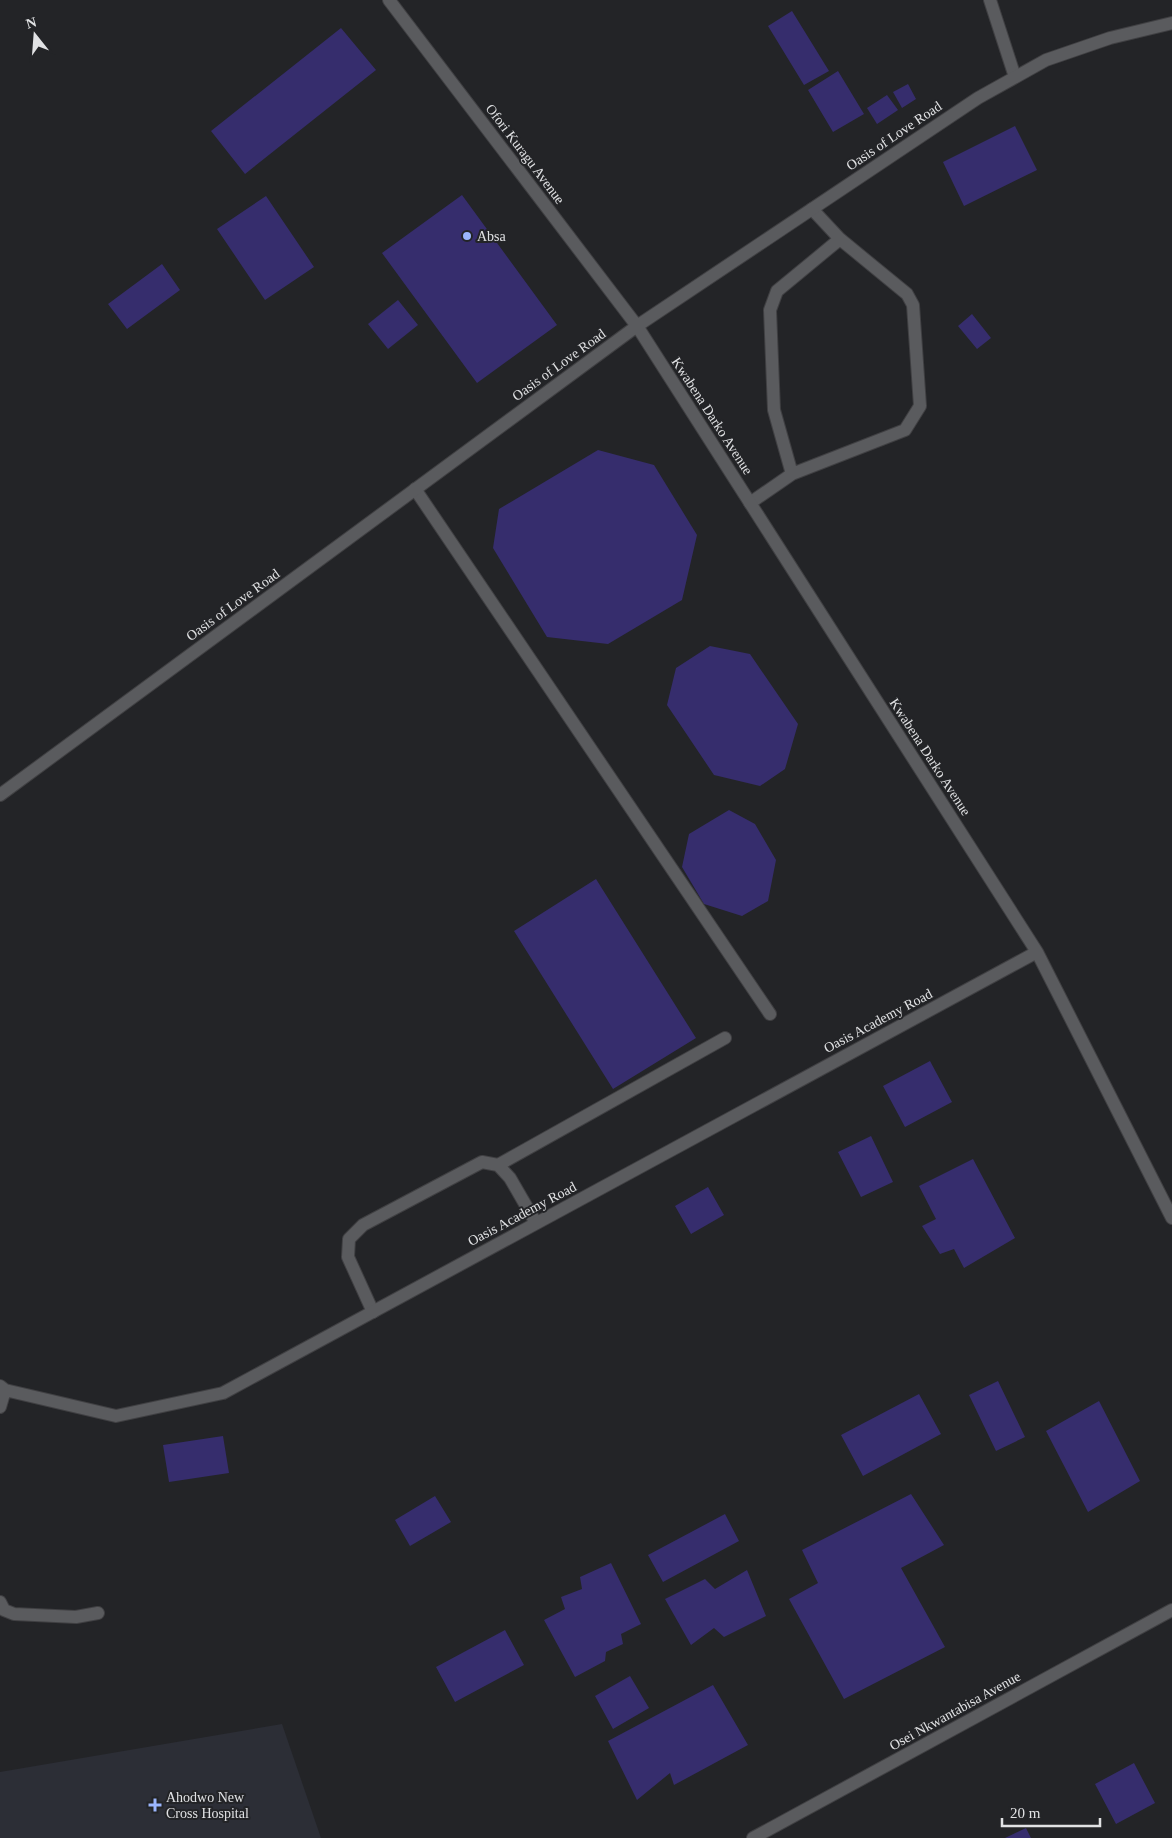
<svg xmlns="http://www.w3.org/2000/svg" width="1172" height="1838" viewBox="0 0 1172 1838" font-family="'Times New Roman',serif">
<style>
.built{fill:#2c2e36}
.building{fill:#362d6d}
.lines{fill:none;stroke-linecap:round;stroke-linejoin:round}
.lane-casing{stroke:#404043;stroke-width:14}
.street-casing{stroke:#404043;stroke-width:14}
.secondary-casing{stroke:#404043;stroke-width:14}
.lane{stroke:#5a5b5e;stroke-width:12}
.street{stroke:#5a5b5e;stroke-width:12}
.secondary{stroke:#5a5b5e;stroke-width:12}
.poi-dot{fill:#9bb5fd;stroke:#232427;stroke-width:2}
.labels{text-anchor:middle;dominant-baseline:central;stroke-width:4;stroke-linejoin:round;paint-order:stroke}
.street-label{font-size:14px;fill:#e1e2e4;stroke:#232427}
.poi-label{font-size:14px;fill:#e1e2e4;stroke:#232427;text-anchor:start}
</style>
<rect width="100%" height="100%" fill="#232427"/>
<path class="built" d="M 282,1724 L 321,1838 L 0,1838 L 0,1772 Z"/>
<path class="building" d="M 792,11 L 829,71 L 804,85 L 768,26 Z
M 341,28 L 376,70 L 245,174 L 211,131 Z
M 838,71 L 864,114 L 833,132 L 808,90 Z
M 908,84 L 916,99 L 902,108 L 893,92 Z
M 887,95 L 898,110 L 877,124 L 867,108 Z
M 1015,126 L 1037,170 L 964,206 L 943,162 Z
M 462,195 L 557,325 L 477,383 L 382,253 Z
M 266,196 L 314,267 L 265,300 L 217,229 Z
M 162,264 L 180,290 L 127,329 L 108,304 Z
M 398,300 L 418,325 L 388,349 L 368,324 Z
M 972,314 L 991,338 L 977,349 L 958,326 Z
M 598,450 L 654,465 L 697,535 L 682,600 L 608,644 L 547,637 L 493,548 L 499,509 Z
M 710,646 L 750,654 L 798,724 L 785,769 L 760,786 L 714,775 L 667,705 L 676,668 Z
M 729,810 L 755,824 L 776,860 L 768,901 L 742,916 L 704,904 L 682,867 L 689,834 Z
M 596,879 L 696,1038 L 613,1089 L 514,931 Z
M 930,1061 L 952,1102 L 905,1127 L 883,1086 Z
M 871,1136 L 893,1182 L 861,1197 L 838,1152 Z
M 973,1159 L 1015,1238 L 964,1268 L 954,1249 L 940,1254 L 922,1226 L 936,1219 L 919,1186 Z
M 708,1187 L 724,1215 L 691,1234 L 675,1206 Z
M 998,1381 L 1025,1437 L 996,1451 L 969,1395 Z
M 919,1394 L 941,1434 L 863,1476 L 841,1435 Z
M 1099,1401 L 1140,1481 L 1088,1512 L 1046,1431 Z
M 223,1436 L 229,1473 L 169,1482 L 163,1445 Z
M 911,1494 L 944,1545 L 901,1568 L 945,1647 L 844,1699 L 789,1599 L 818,1583 L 802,1550 Z
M 435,1496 L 451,1522 L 410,1546 L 395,1520 Z
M 725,1514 L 739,1541 L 663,1582 L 648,1555 Z
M 611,1563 L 641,1624 L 621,1634 L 623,1644 L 606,1652 L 605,1661 L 575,1677 L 544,1620 L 565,1609 L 561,1597 L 582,1589 L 580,1577 Z
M 747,1570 L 766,1616 L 724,1637 L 714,1628 L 691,1645 L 665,1599 L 705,1579 L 715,1589 Z
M 505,1630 L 524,1665 L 455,1702 L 436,1667 Z
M 630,1676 L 649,1708 L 613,1729 L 595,1696 Z
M 713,1685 L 748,1745 L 674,1785 L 670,1773 L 637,1800 L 608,1741 Z
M 1134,1763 L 1155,1803 L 1116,1824 L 1095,1784 Z
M 1026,1828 L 1031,1838 L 1005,1838 Z"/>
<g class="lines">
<g class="lane-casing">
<path id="lane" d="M 990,0 L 1015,77
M 792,474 L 774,410 L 770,310 L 777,291 L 840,239
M 415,489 L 770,1014
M 750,503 L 792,474 L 905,430 L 920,406 L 913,305 L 907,294 L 840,239 L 812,209
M 498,1165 L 725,1038
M 373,1312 L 348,1257 L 349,1239 L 363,1225 L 482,1162 L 498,1165 L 510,1178 L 536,1223"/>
</g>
<g class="street-casing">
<path id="street" d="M 389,0 L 637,326 L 1037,952 L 1172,1218
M 0,795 L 637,326 L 978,98 L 1046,60 L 1110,38 L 1172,23
M 0,1386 L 5,1390 L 116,1416 L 223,1393 L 1037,952
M 0,1407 L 5,1390
M 0,1602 L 4,1610 L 14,1614 L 76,1617 L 98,1613"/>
</g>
<g class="secondary-casing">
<path id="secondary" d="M 753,1838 L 1172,1610"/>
</g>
<use href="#lane" class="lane"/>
<use href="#street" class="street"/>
<use href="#secondary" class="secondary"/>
</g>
<g class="poi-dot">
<circle cx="467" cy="236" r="5"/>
<path d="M152.5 1797.5h5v5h5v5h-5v5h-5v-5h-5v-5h5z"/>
</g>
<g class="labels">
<g class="street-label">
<text transform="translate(894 136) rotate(-34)">Oasis of Love Road</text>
<text transform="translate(525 154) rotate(53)">Ofori Kuragu Avenue</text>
<text transform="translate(559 365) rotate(-36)">Oasis of Love Road</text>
<text transform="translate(712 416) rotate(57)">Kwabena Darko Avenue</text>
<text transform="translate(233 605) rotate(-36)">Oasis of Love Road</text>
<text transform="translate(930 757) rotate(57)">Kwabena Darko Avenue</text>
<text transform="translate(878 1021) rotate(-28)">Oasis Academy Road</text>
<text transform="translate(522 1214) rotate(-28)">Oasis Academy Road</text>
<text transform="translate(955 1711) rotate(-29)">Osei Nkwantabisa Avenue</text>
</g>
<g class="poi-label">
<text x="477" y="236">Absa</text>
<text x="166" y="1797">Ahodwo New<tspan x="166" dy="16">Cross Hospital</tspan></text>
</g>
</g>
<g transform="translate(35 35) rotate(343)" stroke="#232427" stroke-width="4" paint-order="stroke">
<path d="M0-4L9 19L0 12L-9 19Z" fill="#e1e2e4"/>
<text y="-8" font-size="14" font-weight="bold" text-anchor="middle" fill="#e1e2e4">N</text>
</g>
<path d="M1002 1818v8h98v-8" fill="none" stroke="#e1e2e4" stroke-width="2.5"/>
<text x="1010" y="1818" font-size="15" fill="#e1e2e4" stroke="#232427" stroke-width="4" paint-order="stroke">20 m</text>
</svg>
